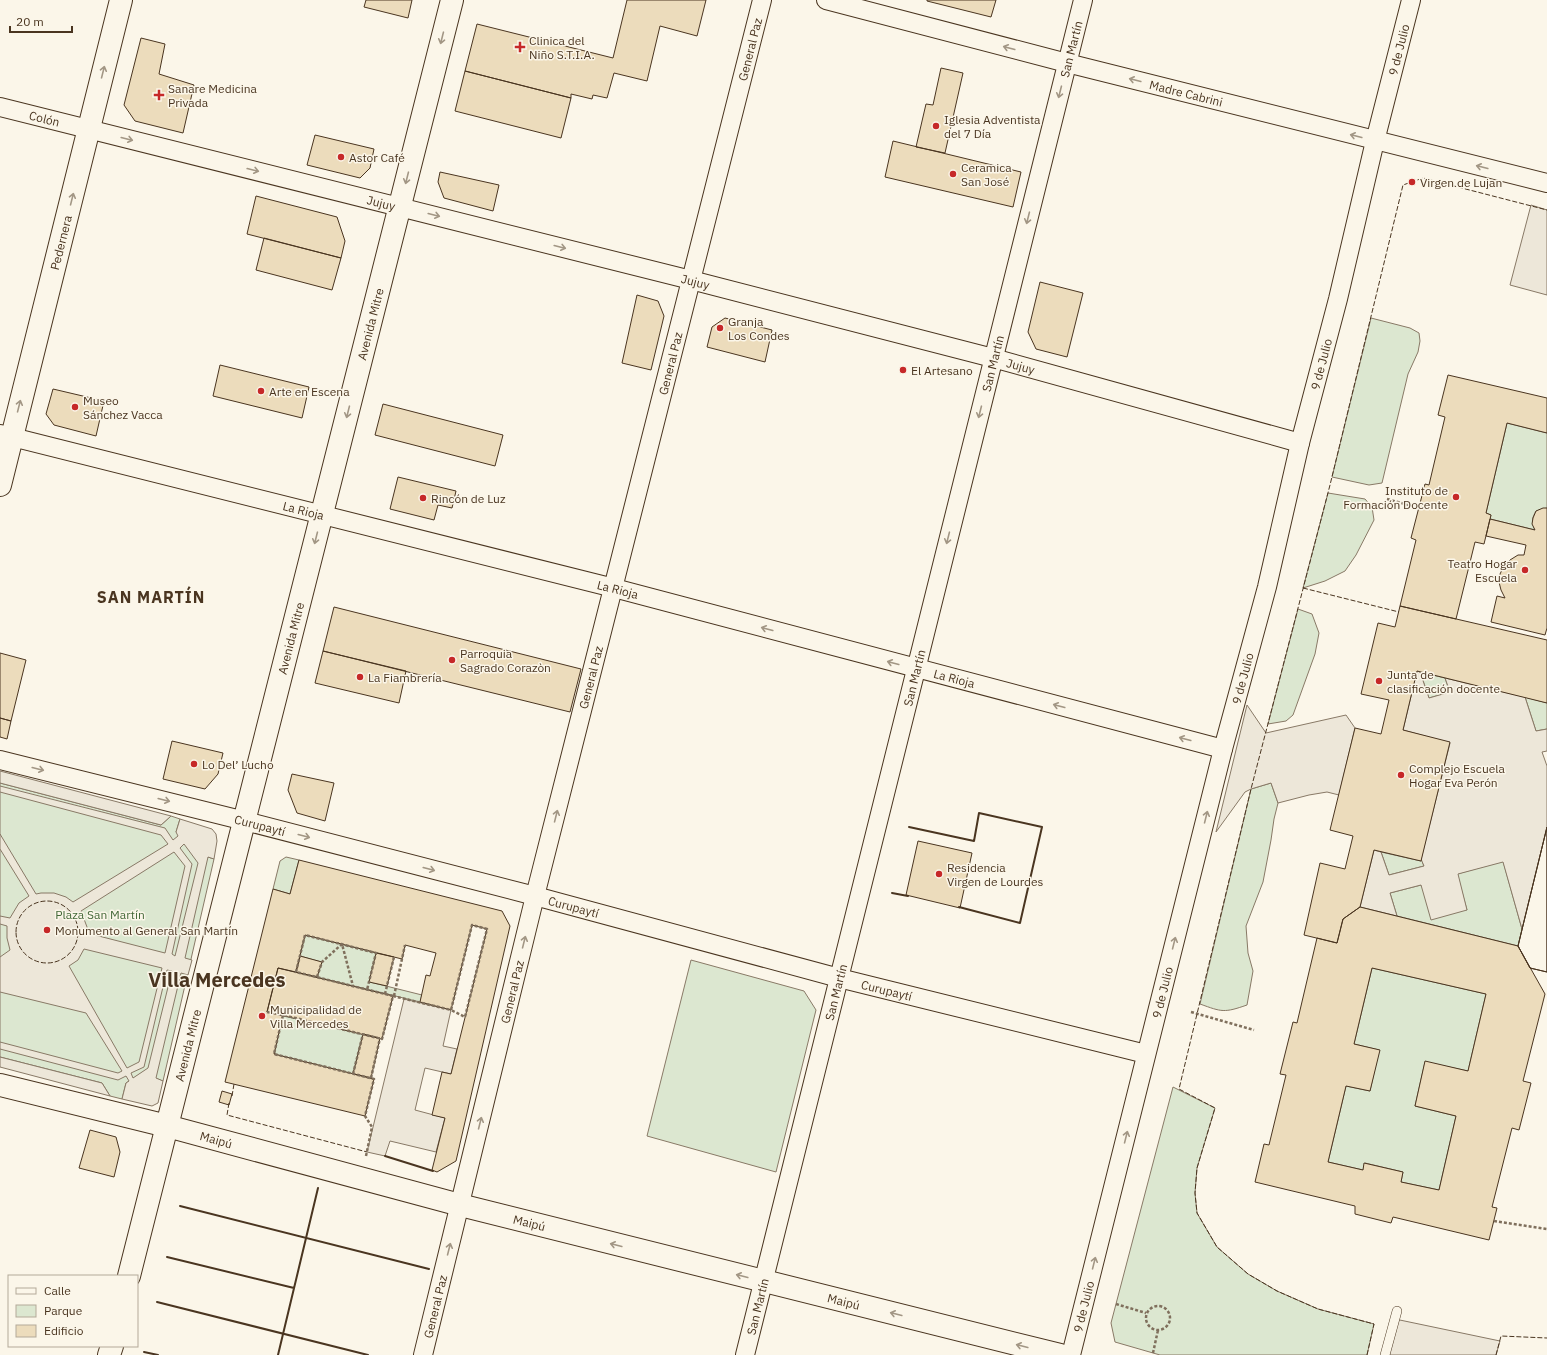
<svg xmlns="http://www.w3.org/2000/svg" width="1547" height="1355" viewBox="0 0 1547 1355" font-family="'IBM Plex Sans',sans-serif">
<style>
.green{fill:#dce7d0;stroke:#887966}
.parking{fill:#ede7d9;stroke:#887966;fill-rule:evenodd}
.building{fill:#ecdcbc;stroke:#4a3520;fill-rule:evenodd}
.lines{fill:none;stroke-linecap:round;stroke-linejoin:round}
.service-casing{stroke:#4a3520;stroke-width:10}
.minor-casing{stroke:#4a3520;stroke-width:20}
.tertiary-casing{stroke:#4a3520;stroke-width:24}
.secondary-casing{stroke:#4a3520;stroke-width:24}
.path{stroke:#7f6f5c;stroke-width:2.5;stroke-dasharray:3 2;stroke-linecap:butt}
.service{stroke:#fbf6e9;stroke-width:9}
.minor{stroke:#fbf6e9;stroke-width:18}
.tertiary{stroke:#fbf6e9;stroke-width:22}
.secondary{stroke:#fbf6e9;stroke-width:22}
.fence{stroke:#4a3520;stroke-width:1;stroke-dasharray:5 2;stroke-linecap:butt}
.wall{stroke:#4a3520;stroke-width:2}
.oneway{stroke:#a29684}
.poi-dot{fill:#c62828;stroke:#fbf6e9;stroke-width:1.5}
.labels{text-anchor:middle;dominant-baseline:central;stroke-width:3;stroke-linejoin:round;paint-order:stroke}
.poi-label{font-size:12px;fill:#4a3520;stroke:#fbf6e9;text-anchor:start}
.street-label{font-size:12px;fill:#4a3520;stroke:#fbf6e9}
.park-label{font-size:12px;fill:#436837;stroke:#fbf6e9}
.district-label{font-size:16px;font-weight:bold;letter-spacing:1px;fill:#4a3520;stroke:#fbf6e9}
.town-label{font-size:20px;font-weight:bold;fill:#4a3520;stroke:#fbf6e9}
</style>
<rect width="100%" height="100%" fill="#fbf6e9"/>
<path class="green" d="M 1371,318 L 1410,328 L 1419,333 L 1420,341 L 1418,352 L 1408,374 L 1382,483 L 1369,485 L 1332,477 Z
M 1507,423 L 1547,433 L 1547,508 L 1536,511 C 1532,518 1531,522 1535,530 L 1490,519 L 1491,515 L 1486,513 Z
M 1328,493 L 1365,499 L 1372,507 L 1374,520 L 1356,555 L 1345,571 L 1325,581 L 1303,588 Z
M 1298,609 L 1312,614 L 1319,633 L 1315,654 L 1293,715 L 1286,721 L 1268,724 Z
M 1420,672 L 1445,678 L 1450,692 L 1429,698 Z
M 1525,697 L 1547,703 L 1547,729 L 1536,731 Z
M 0,783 L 161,825 L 171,816 L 180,819 L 176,832 L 208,857 L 214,859 L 163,1081 L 155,1078 L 148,1069 L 126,1083 L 122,1099 L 110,1096 L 102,1083 L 0,1057 Z
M 1271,783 L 1278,803 L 1274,819 L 1271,840 L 1263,882 L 1246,926 L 1248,953 L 1253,971 L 1247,1005 C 1224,1013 1222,1012 1200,1004 L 1251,789 Z
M 1381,852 L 1421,861 L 1421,859 L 1424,866 L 1389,875 Z
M 286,857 L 299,860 L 290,894 L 273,889 L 280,861 Z
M 1503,861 L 1522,929 L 1518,946 L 1397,916 L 1390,893 L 1421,885 L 1467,910 L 1457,874 Z
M 305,935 L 376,953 L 370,982 L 422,995 L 420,1002 L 317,977 L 321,962 L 300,956 Z
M 691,960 L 804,991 L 816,1010 L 776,1172 L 647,1136 Z
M 1372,968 L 1486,994 L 1468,1071 L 1425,1062 L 1415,1106 L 1456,1116 L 1439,1190 L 1401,1182 L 1403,1172 L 1365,1163 L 1363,1170 L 1328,1162 L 1346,1086 L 1370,1091 L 1379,1050 L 1354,1044 Z
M 283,1015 L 363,1034 L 353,1074 L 274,1054 Z
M 1173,1087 L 1215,1108 L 1197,1168 L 1195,1193 L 1197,1213 L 1217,1247 L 1248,1274 L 1277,1291 L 1318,1309 L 1374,1324 L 1367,1355 L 1160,1355 L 1115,1342 L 1111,1323 Z"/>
<path class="parking" d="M 1531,205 L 1547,210 L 1547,295 L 1510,285 Z
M 1417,671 L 1420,672 L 1429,698 L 1450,692 L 1445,678 L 1525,697 L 1536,731 L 1547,729 L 1547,751 L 1542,752 L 1547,766 L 1547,827 L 1522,929 L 1503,862 L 1458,874 L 1467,910 L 1431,920 L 1421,885 L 1390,893 L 1397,916 L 1360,907 L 1374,850 L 1381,852 L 1389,875 L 1424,866 L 1421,859 L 1450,743 L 1403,730 Z
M 1247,705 L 1266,733 L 1346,715 L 1355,728 L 1339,795 L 1327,792 L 1309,795 L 1278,803 L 1271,783 L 1251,789 L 1245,792 L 1216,832 Z
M 0,772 L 0,771 L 171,816 L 161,825 L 0,783 Z
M 0,786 L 165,828 L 173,840 L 178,836 L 176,832 L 180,819 L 212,829 L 216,834 L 217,841 L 214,859 L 208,857 L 185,958 L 192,960 L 188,975 L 181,973 L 156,1078 L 163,1081 L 158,1103 L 152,1106 L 122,1099 L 126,1083 L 129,1081 L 126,1076 L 118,1080 L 0,1049 L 0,1042 L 118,1073 L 122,1071 L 86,1013 L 0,992 L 0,957 L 10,950 L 7,938 L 7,926 L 0,924 L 0,916 L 10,918 L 19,903 L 29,896 L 0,849 L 0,834 L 36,894 L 41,893 L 54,893 L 66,897 L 73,902 L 168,844 L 161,835 L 0,792 ZM 184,844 L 198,863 L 175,956 L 172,954 L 192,864 L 180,848 ZM 174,852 L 185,866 L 165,953 L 87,933 L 87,927 L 81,911 ZM 84,949 L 162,968 L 139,1062 L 127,1068 L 69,966 L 78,960 ZM 167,970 L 172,971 L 148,1068 L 133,1078 L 131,1073 L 144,1067 Z
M 404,999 L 451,1010 L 443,1046 L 457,1049 L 451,1074 L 425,1068 L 415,1110 L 445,1118 L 436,1152 L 390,1141 L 385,1156 L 367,1152 Z
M 0,1057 L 102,1083 L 110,1096 L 0,1067 Z
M 1395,1319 L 1500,1341 L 1496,1355 L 1385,1355 Z"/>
<path class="building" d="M 366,0 L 412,0 L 408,18 L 364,7 Z
M 627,0 L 706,0 L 697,36 L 660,26 L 647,81 L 614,73 L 607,98 L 593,95 L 592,99 L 571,94 L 571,98 L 465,71 L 477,24 L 613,58 Z
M 927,0 L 996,0 L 991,17 L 927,1 Z
M 141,38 L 165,44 L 159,74 L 194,85 L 183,133 L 135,121 L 124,105 Z
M 941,68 L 963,73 L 945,153 L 916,147 L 926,104 L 933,105 Z
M 465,71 L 571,98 L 561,138 L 455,111 Z
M 315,135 L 374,149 L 370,168 L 360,178 L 307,165 Z
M 893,141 L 1021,172 L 1013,207 L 885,177 Z
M 440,172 L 499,185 L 493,211 L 444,198 L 438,182 Z
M 256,196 L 337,217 L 345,241 L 341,258 L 247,234 Z
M 264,238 L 341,258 L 332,290 L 256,270 Z
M 1040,282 L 1083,293 L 1067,357 L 1036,349 L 1028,332 Z
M 637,295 L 658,301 L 664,316 L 651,370 L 622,363 Z
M 725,318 L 772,330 L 765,362 L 707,347 L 712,327 Z
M 220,365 L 309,387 L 302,418 L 213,396 Z
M 1448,375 L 1547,398 L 1547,433 L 1507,423 L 1486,513 L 1491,515 L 1484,544 L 1475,542 L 1456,619 L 1400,606 L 1416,540 L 1411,538 L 1425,484 L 1429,485 L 1445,417 L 1438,415 Z
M 53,389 L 104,401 L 96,436 L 54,425 L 46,414 Z
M 383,404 L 503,435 L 495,466 L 375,435 Z
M 398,477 L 456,491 L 452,508 L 438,505 L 434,520 L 390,509 Z
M 1543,508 L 1547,508 L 1547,628 L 1545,635 L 1491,622 L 1497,596 L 1505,598 L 1501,590 L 1499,582 L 1500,574 L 1504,566 L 1510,560 L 1518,555 L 1524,555 L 1526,545 L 1486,536 L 1490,519 L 1535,530 L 1532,524 L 1533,518 L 1536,511 Z
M 1400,606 L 1547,640 L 1547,703 L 1417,671 L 1403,730 L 1450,742 L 1421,861 L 1374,850 L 1360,907 L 1343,919 L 1337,943 L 1304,935 L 1320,863 L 1345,869 L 1353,836 L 1330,830 L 1355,728 L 1381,734 L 1389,700 L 1361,694 L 1378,623 L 1395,627 Z
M 334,607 L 581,669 L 570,712 L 323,651 Z
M 323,651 L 406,671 L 399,703 L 315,683 Z
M 0,653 L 26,660 L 11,721 L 0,718 Z
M 0,718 L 11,721 L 7,739 L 0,737 Z
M 172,741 L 223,753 L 218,774 L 205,789 L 163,779 Z
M 292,774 L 334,783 L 325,821 L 297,813 L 288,790 Z
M 1547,827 L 1547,972 L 1530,968 L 1518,946 Z
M 1547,827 L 1547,972 L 1530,968 L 1518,946 Z
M 918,841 L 972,853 L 960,908 L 906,895 Z
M 299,860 L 502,911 L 510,926 L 456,1161 L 437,1172 L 432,1170 L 445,1118 L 432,1115 L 442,1072 L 451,1074 L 487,929 L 472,925 L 451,1010 L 420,1002 L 426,975 L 430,976 L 436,953 L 405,945 L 402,959 L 305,935 L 296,972 L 278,968 L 267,1012 L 283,1015 L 274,1054 L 374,1079 L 365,1116 L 225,1082 L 273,889 L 290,894 Z
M 1360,907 L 1518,946 L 1545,994 L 1523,1081 L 1531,1083 L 1519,1130 L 1512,1128 L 1492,1207 L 1497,1208 L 1489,1240 L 1393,1217 L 1391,1223 L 1355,1214 L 1355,1206 L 1255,1182 L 1264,1144 L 1269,1145 L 1286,1075 L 1280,1074 L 1293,1022 L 1297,1023 L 1317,938 L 1337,943 L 1343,919 ZM 1372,968 L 1486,994 L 1468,1071 L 1425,1061 L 1415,1106 L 1456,1116 L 1439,1190 L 1401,1182 L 1403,1172 L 1364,1163 L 1363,1170 L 1328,1162 L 1346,1086 L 1370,1091 L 1380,1050 L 1354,1044 Z
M 376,953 L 394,957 L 387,986 L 369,982 Z
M 300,956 L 322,962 L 317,977 L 296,972 Z
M 278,968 L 393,996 L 382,1039 L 267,1012 Z
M 363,1034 L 380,1038 L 371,1078 L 353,1074 Z
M 222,1091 L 232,1094 L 229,1105 L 219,1102 Z
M 90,1130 L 116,1137 L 120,1152 L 114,1177 L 79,1168 Z"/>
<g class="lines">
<g class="service-casing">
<path id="service" d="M 1385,1355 L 1397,1311"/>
</g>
<g class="minor-casing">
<g id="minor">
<path id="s1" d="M 826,0 L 1067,63 L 1547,183"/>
<path id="s2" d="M 0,107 L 691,280 L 993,358 L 1300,443"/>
<path id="s3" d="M 0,434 L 614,588 L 1223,749"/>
<path id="s4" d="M 0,760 L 245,821 L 535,896 L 839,978 L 1146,1054"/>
<path id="s5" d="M 423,1355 L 535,896 L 762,0"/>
<path id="s6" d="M 745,1355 L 1083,0"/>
<path id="s7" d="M 1071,1355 L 1223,749 L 1267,587 L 1300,443 L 1338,299 L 1375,141 L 1411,0"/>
</g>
</g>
<g class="tertiary-casing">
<g id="tertiary">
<path id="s8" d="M 0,485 L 121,0"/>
<path id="s9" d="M 0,1085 L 167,1126 L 460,1205 L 1060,1355"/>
</g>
</g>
<g class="secondary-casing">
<g id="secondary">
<path id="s10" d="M 129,1276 L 452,0"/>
<path d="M 109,1355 L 112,1346"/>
</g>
</g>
<path class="path" d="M 1387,499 L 1419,508
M 317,977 L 322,962 L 342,944 L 353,986
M 385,994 L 394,957
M 393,996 L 451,1010 L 472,925 L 487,929 L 465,1017 L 451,1010
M 394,996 L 405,945
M 267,1012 L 283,1015
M 1191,1012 L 1254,1030
M 353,1074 L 363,1034
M 371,1078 L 380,1038
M 366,1156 L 372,1127 L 365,1116 L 374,1079 L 274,1054 L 283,1015 L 382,1039 L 393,996 L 296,972 L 305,935 L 376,953 L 367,990
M 1494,1221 L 1547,1229
M 1116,1304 L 1146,1313
M1146 1318a12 12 0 1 1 24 0a12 12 0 1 1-24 0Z
M 1153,1353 L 1158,1330"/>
<use href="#service" class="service"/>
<use href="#minor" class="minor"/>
<use href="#tertiary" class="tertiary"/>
<use href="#secondary" class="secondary"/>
<path class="fence" d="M 1303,588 L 1399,612
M16 932a31 31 0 1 1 62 0a31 31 0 1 1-62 0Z
M 232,1096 L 234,1084
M 229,1103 L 227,1115 L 367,1152
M 1367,1355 L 1374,1324 L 1318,1309 L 1277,1291 L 1248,1274 L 1217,1247 L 1197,1213 L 1195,1193 L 1197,1168 L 1215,1108 L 1179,1089 L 1251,789 L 1330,485 L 1403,185 L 1423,178 L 1547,210
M 1496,1355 L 1501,1336 L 1547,1338"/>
<path class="wall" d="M 909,827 L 974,841 L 979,813 L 1042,827 L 1020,923 L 959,907
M 892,893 L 908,896
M 385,1156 L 433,1171
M 180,1206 L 429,1269
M 167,1257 L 294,1288
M 157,1302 L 368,1355
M 144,1352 L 158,1355
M 278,1355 L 318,1188"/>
</g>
<defs><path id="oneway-shaft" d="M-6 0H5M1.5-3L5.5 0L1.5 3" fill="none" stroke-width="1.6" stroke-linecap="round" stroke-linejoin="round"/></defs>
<g class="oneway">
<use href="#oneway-shaft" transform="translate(442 38) rotate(104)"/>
<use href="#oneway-shaft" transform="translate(1009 48) rotate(-165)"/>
<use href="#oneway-shaft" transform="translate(103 72) rotate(-76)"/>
<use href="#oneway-shaft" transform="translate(1135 80) rotate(-166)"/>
<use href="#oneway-shaft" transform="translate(1060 92) rotate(104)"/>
<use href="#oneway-shaft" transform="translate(1356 136) rotate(-166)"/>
<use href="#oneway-shaft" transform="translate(127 139) rotate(14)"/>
<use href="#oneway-shaft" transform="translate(1482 167) rotate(-166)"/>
<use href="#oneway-shaft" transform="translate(253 170) rotate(14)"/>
<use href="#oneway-shaft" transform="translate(407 178) rotate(104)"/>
<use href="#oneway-shaft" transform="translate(72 199) rotate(-76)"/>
<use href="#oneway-shaft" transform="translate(434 215) rotate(14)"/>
<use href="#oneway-shaft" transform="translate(1028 218) rotate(104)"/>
<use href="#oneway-shaft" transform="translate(560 247) rotate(14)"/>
<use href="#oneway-shaft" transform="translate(19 406) rotate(-76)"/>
<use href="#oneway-shaft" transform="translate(348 412) rotate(104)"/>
<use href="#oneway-shaft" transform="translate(980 412) rotate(104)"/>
<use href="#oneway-shaft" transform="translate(316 538) rotate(104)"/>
<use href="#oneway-shaft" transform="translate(948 538) rotate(104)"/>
<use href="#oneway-shaft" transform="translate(767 629) rotate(-165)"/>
<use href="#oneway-shaft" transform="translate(893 663) rotate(-165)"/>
<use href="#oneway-shaft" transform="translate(1059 706) rotate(-165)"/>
<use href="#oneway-shaft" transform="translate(1185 739) rotate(-165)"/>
<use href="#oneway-shaft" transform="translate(38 769) rotate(14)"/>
<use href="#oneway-shaft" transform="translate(164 800) rotate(14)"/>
<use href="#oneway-shaft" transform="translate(556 816) rotate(-76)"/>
<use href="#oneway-shaft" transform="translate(1206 817) rotate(-76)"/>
<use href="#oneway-shaft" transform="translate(304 836) rotate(15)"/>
<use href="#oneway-shaft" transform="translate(429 869) rotate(15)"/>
<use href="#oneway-shaft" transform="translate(524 942) rotate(-76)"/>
<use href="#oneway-shaft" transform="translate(1174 943) rotate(-76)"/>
<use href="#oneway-shaft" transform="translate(480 1123) rotate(-76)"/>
<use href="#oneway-shaft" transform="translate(1126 1137) rotate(-76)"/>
<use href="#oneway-shaft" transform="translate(616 1245) rotate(-166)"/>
<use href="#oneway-shaft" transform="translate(449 1249) rotate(-76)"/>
<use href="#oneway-shaft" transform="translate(1094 1263) rotate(-76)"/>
<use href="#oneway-shaft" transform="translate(742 1276) rotate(-166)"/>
<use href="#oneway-shaft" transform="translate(896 1314) rotate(-166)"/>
<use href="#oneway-shaft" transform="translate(1022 1346) rotate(-166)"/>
</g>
<g class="poi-dot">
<path d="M518 41h4v4h4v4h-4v4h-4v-4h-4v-4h4z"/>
<path d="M157 89h4v4h4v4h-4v4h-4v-4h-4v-4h4z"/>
<circle cx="936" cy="126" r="4"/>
<circle cx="341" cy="157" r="4"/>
<circle cx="953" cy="174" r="4"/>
<circle cx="1412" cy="182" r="4"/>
<circle cx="720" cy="328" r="4"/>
<circle cx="903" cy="370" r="4"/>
<circle cx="261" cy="391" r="4"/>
<circle cx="75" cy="407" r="4"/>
<circle cx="1456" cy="497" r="4"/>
<circle cx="423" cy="498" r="4"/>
<circle cx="1525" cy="570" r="4"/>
<circle cx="452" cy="660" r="4"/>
<circle cx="360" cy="677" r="4"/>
<circle cx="1379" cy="681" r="4"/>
<circle cx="194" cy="764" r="4"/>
<circle cx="1401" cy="775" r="4"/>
<circle cx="939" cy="874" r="4"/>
<circle cx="47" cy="930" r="4"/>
<circle cx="262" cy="1016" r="4"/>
</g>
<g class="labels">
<g class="poi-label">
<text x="529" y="40">Clinica del<tspan x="529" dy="14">Niño S.T.I.A.</tspan></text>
<text x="168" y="88">Sanare Medicina<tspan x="168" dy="14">Privada</tspan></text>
<text x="944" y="119">Iglesia Adventista<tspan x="944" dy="14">del 7 Día</tspan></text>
<text x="349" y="157">Astor Café</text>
<text x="961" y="167">Ceramica<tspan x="961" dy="14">San José</tspan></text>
<text x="1420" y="182">Virgen de Lujan</text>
<text x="728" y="321">Granja<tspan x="728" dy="14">Los Condes</tspan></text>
<text x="911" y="370">El Artesano</text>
<text x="269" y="391">Arte en Escena</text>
<text x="83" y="400">Museo<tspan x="83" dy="14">Sánchez Vacca</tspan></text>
<text x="1448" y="490" text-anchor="end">Instituto de<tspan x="1448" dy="14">Formación Docente</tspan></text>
<text x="431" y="498">Rincón de Luz</text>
<text x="1517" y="563" text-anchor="end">Teatro Hogar<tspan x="1517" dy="14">Escuela</tspan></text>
<text x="460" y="653">Parroquia<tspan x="460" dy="14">Sagrado Corazòn</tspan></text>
<text x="1387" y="674">Junta de<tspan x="1387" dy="14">clasificación docente</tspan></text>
<text x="368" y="677">La Fiambrería</text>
<text x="202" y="764">Lo Del’ Lucho</text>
<text x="1409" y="768">Complejo Escuela<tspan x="1409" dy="14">Hogar Eva Perón</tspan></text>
<text x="947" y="867">Residencia<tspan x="947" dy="14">Virgen de Lourdes</tspan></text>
<text x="55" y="930">Monumento al General San Martín</text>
<text x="270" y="1009">Municipalidad de<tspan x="270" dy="14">Villa Mercedes</tspan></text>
</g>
<g class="street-label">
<text stroke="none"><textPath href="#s5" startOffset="1346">General Paz</textPath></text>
<text stroke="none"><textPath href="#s6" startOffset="1346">San Martín</textPath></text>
<text stroke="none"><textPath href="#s7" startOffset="1346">9 de Julio</textPath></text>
<text stroke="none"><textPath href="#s1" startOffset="372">Madre Cabrini</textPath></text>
<text stroke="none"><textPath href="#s2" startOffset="46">Colón</textPath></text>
<text stroke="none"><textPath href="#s2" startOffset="393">Jujuy</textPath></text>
<text stroke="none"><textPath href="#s8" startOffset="250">Pedernera</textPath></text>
<text stroke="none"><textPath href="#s2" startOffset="717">Jujuy</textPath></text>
<text stroke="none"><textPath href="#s10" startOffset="982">Avenida Mitre</textPath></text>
<text stroke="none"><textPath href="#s5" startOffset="1022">General Paz</textPath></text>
<text stroke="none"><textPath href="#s6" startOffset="1022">San Martín</textPath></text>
<text stroke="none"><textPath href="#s7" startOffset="1022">9 de Julio</textPath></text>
<text stroke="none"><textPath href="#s2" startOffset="1053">Jujuy</textPath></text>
<text stroke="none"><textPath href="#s3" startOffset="313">La Rioja</textPath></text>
<text stroke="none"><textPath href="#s3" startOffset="637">La Rioja</textPath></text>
<text stroke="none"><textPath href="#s10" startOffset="658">Avenida Mitre</textPath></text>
<text stroke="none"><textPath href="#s5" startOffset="698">General Paz</textPath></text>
<text stroke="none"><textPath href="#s6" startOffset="698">San Martín</textPath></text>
<text stroke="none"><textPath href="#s7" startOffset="698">9 de Julio</textPath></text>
<text stroke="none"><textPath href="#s3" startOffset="985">La Rioja</textPath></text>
<text stroke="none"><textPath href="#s4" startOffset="268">Curupaytí</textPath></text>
<text stroke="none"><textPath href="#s4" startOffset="592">Curupaytí</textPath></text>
<text stroke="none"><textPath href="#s4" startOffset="916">Curupaytí</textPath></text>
<text stroke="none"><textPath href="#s5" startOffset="374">General Paz</textPath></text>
<text stroke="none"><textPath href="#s6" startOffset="374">San Martín</textPath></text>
<text stroke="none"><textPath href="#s7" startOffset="374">9 de Julio</textPath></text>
<text stroke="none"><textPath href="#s10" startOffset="238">Avenida Mitre</textPath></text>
<text stroke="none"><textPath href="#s9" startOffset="223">Maipú</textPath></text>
<text stroke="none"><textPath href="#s9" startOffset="547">Maipú</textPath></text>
<text stroke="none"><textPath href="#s9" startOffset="871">Maipú</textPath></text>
<text stroke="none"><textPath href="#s5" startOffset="50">General Paz</textPath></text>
<text stroke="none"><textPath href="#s6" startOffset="50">San Martín</textPath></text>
<text stroke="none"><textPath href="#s7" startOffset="50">9 de Julio</textPath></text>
</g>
<g class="park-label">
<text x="100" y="914">Plaza San Martín</text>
</g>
<g class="district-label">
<text x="151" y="597">SAN MARTÍN</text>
</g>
<g class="town-label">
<text x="217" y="979">Villa Mercedes</text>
</g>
</g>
<rect x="8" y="1275" width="130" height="72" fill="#fbf6e9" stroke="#b4a999"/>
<rect x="16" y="1288" width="20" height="6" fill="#fbf6e9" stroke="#b4a999"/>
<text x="44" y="1295" font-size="12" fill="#4a3520">Calle</text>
<rect x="16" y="1305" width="20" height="12" fill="#dce7d0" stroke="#b4a999"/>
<text x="44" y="1315" font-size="12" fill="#4a3520">Parque</text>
<rect x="16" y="1325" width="20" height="12" fill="#ecdcbc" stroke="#b4a999"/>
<text x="44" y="1335" font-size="12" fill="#4a3520">Edificio</text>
<path d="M10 26v6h62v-6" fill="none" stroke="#4a3520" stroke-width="2"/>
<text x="16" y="26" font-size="12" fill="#4a3520" stroke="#fbf6e9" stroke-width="3" paint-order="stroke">20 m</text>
</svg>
